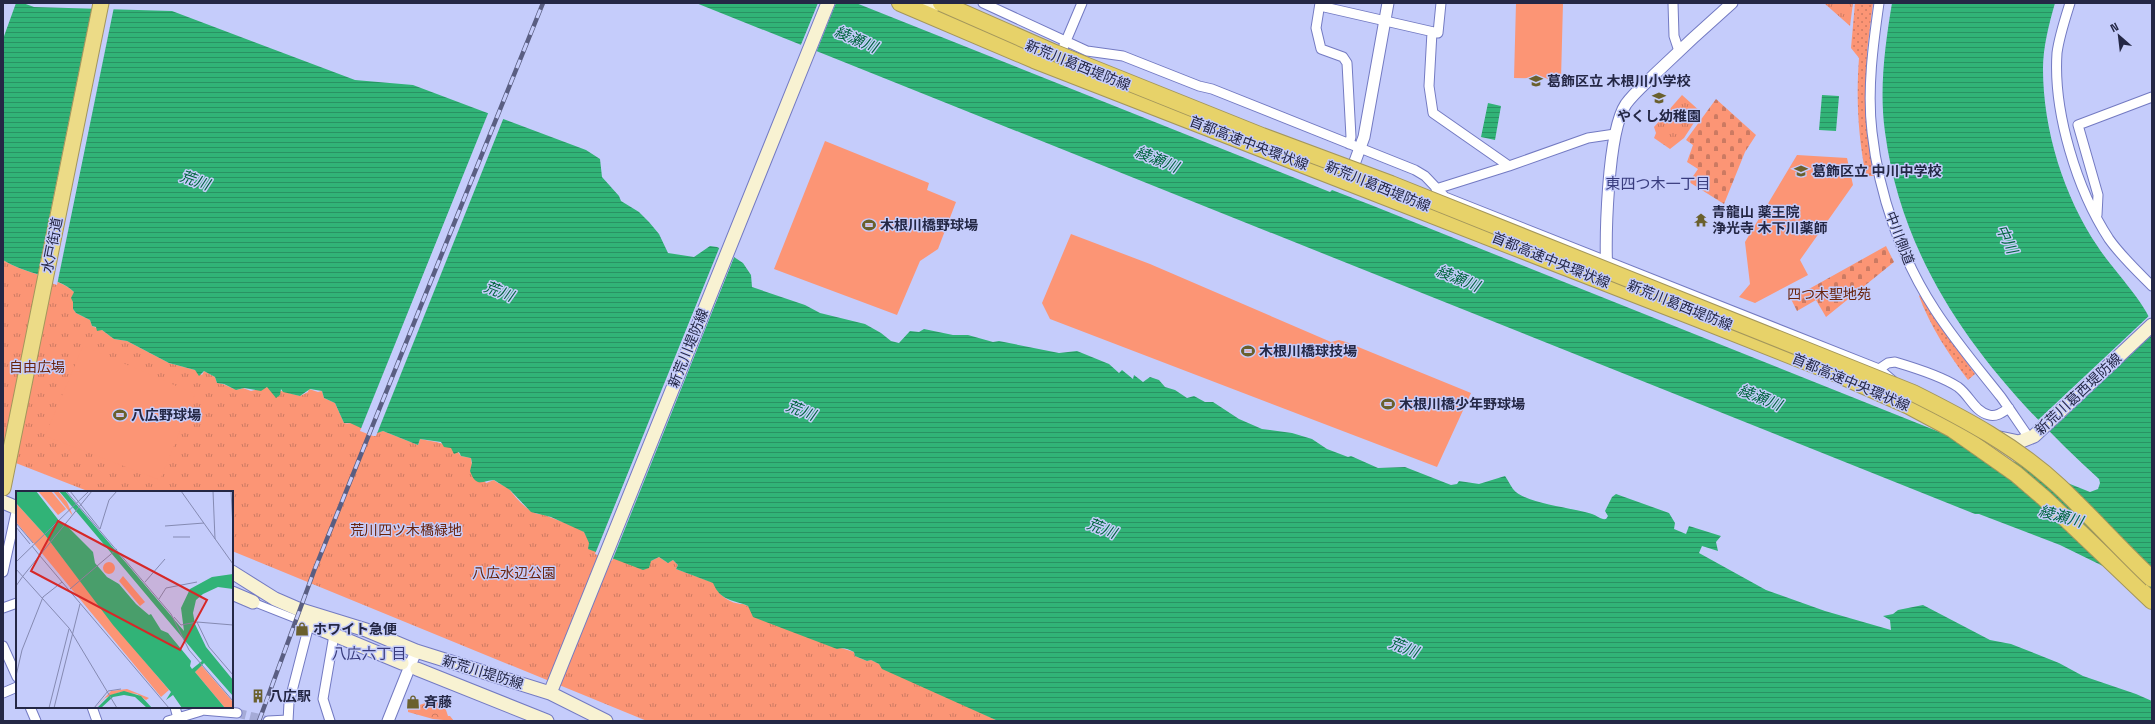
<svg xmlns="http://www.w3.org/2000/svg" width="2155" height="724" viewBox="0 0 2155 724" font-family="'Space Grotesk','Noto Sans JP',sans-serif">
<style>
.grass{fill:url(#grass-dots)}
.forest{fill:url(#forest-crowns)}
.cemetery{fill:url(#cemetery-stones)}
.park{fill:url(#park-tufts)}
.pitch{fill:#fc9575}
.water{fill:url(#water-rules)}
.pier{fill:#c5ccfb}
.lines{fill:none;stroke-linecap:round;stroke-linejoin:round}
.minor-tunnel{stroke:#a5abd7;stroke-width:9;stroke-dasharray:9 4.5;stroke-linecap:butt}
.pedestrian-casing{stroke:#737ac2;stroke-width:9}
.minor-casing{stroke:#737ac2;stroke-width:11}
.tertiary-casing{stroke:#737ac2;stroke-width:13}
.secondary-casing{stroke:#737ac2;stroke-width:15}
.trunk-casing{stroke:#a3965c;stroke-width:17}
.motorway-casing{stroke:#a3965c;stroke-width:18}
.pedestrian{stroke:#fff;stroke-width:7}
.minor{stroke:#fff;stroke-width:9}
.tertiary{stroke:#fff;stroke-width:11}
.secondary{stroke:#f8f2d2;stroke-width:13}
.trunk{stroke:#ecdb87;stroke-width:15}
.motorway{stroke:#e7d269;stroke-width:16}
.rail-casing{stroke:#5a5e82;stroke-width:4.5}
.rail{stroke:#c5ccfb;stroke-width:3;stroke-dasharray:9;stroke-linecap:butt}
.motorway-bridge-casing{stroke:#a3965c;stroke-width:18;stroke-linecap:butt}
.motorway-bridge{stroke:#e7d269;stroke-width:16}
.labels{text-anchor:middle;dominant-baseline:central;stroke-width:3;stroke-linejoin:round;paint-order:stroke}
.street-label{font-size:14px;fill:#242745;stroke:#c5ccfb}
.poi-label{font-size:14px;font-weight:bold;fill:#242745;stroke:#c5ccfb;text-anchor:start}
.park-label{font-size:14px;fill:#68230c;stroke:#c5ccfb}
.water-label{font-size:15px;font-style:italic;fill:#01653e;stroke:#c5ccfb}
.neighbourhood-label{font-size:15px;fill:#383b7d;stroke:#c5ccfb}
.inset-road{fill:none;stroke:#858ab2;stroke-width:1}
.view{fill:#d62828;fill-opacity:0.15;stroke:#d62828;stroke-width:2}
.inset-edge{fill:none;stroke:#242745;stroke-width:2}
</style>
<defs>
<pattern id="grass-dots" width="8" height="8" patternUnits="userSpaceOnUse"><rect width="8" height="8" fill="#fc9575"/><path d="M2 2h.1M6 6h.1" fill="none" stroke="#cc7a62" stroke-width="1.8" stroke-linecap="round"/></pattern>
<pattern id="forest-crowns" width="20" height="18" patternUnits="userSpaceOnUse"><rect width="20" height="18" fill="#fc9575"/><path d="M2 6a3 3 0 1 1 6 0M12 15a3 3 0 1 1 6 0" fill="none" stroke="#cc7a62"/></pattern>
<pattern id="cemetery-stones" width="16" height="16" patternUnits="userSpaceOnUse"><rect width="16" height="16" fill="#fc9575"/><path d="M2 7V4a2 2 0 0 1 4 0v3zM10 15v-3a2 2 0 0 1 4 0v3z" fill="#cc7a62"/></pattern>
<pattern id="park-tufts" width="24" height="20" patternUnits="userSpaceOnUse"><rect width="24" height="20" fill="#fc9575"/><path d="M3 7l-1-3M5 7V3M7 7l1-3M15 17l-1-3M17 17v-4M19 17l1-3" fill="none" stroke="#cc7a62"/></pattern>
<pattern id="water-rules" width="6" height="5" patternUnits="userSpaceOnUse"><rect width="6" height="5" fill="#31b377"/><path d="M0 2.5h6" fill="none" stroke="#299263"/></pattern>
</defs>
<rect width="100%" height="100%" fill="#c5ccfb"/>
<path class="grass" d="M 1855,3 L 1873,3 L 1867,51 L 1866,102 L 1876,176 L 1866,176 C 1858,136 1856,99 1859,58 L 1851,48 Z
M 1921,294 L 1937,321 L 1975,374 L 1968,380 C 1949,355 1930,326 1919,296 Z"/>
<path class="forest" d="M 434,700 L 447,702 L 444,704 L 448,716 L 450,716 L 454,721 L 433,719 L 408,712 L 408,709 Z"/>
<path class="cemetery" d="M 1716,99 L 1756,135 L 1745,152 L 1724,204 L 1689,182 L 1698,169 L 1687,162 L 1693,145 L 1686,140 Z
M 1886,246 L 1894,262 L 1826,317 L 1816,300 L 1797,311 L 1791,299 Z"/>
<path class="park" d="M 1824,3 L 1853,3 L 1850,26 Z
M 1682,95 L 1701,112 L 1684,138 L 1670,149 L 1654,138 L 1656,133 L 1654,127 Z
M 3,260 C 23,273 58,277 74,292 L 73,309 L 76,313 L 90,320 L 92,326 L 102,330 L 114,339 L 127,341 L 169,363 L 195,370 L 202,375 L 204,371 L 215,377 L 217,383 C 227,383 234,393 243,388 L 251,391 L 267,387 L 300,396 L 308,392 L 309,389 L 318,392 L 322,391 L 324,398 L 335,403 L 344,423 C 347,424 349,423 351,423 C 364,426 367,437 383,431 L 418,445 L 420,439 C 433,442 452,442 461,456 L 471,458 L 472,465 L 486,483 L 494,480 C 498,484 507,486 510,490 C 516,498 531,516 542,514 L 578,528 L 584,532 L 590,543 L 651,561 L 659,557 L 668,563 L 673,560 L 678,565 L 676,569 L 714,583 C 718,595 730,604 743,604 L 841,648 L 854,652 L 855,656 L 867,661 L 871,660 L 998,721 L 647,721 L 232,551 L 232,492 L 90,492 L 3,458 Z"/>
<path class="pitch" d="M 1516,3 L 1563,3 L 1561,79 L 1514,78 Z
M 825,141 L 929,183 L 927,190 L 956,202 L 938,249 L 920,261 L 897,315 L 774,269 Z
M 1797,155 L 1847,158 L 1853,185 L 1800,260 L 1808,275 L 1755,303 L 1739,297 L 1750,284 L 1745,242 Z
M 1071,234 L 1150,264 L 1331,342 L 1339,340 L 1346,342 L 1471,393 L 1437,467 L 1050,319 L 1042,303 Z
M 83,346 L 195,394 L 160,480 L 45,436 Z"/>
<path class="water" d="M 3,3 L 23,3 L 34,7 L 172,11 L 355,80 L 413,85 L 586,150 L 600,159 L 602,177 L 619,196 L 621,201 L 639,212 L 649,222 L 659,234 L 668,253 L 694,257 L 710,246 L 717,247 L 725,251 L 743,263 L 751,275 L 752,287 L 805,305 L 820,313 L 865,324 L 881,333 L 891,341 L 899,343 L 910,331 L 919,332 L 924,329 L 953,335 L 968,335 L 993,342 L 999,341 L 1059,353 L 1077,351 L 1109,364 L 1119,373 L 1122,370 L 1133,379 L 1134,375 L 1143,382 L 1150,377 L 1159,380 L 1165,387 L 1175,390 L 1187,398 L 1194,396 L 1205,402 L 1213,402 L 1239,419 L 1262,429 L 1292,433 L 1312,439 L 1327,449 L 1348,457 L 1351,456 L 1378,468 L 1405,467 L 1451,485 L 1457,484 L 1459,481 L 1479,484 L 1505,476 C 1508,480 1510,485 1513,489 C 1524,504 1575,508 1592,514 C 1598,516 1601,520 1606,519 L 1608,516 L 1605,511 L 1612,497 L 1616,494 L 1669,513 L 1675,523 L 1674,529 L 1686,534 L 1689,526 L 1721,536 L 1716,542 L 1718,551 L 1702,546 L 1699,553 L 1766,590 L 1825,611 L 1891,630 L 1890,620 L 1883,616 L 1893,614 L 1898,610 L 1923,605 L 1990,640 L 2011,644 L 2059,663 L 2083,676 L 2136,694 L 2152,701 L 2152,721 L 998,721 L 882,669 L 879,664 L 871,660 L 867,661 L 855,656 L 854,652 C 848,649 843,647 837,649 L 753,617 L 748,606 C 733,599 721,602 713,583 L 676,569 L 678,565 L 673,560 L 668,563 L 659,557 L 651,561 L 649,568 L 643,570 L 588,549 L 589,543 L 584,532 L 551,517 L 531,512 L 510,490 L 494,480 C 482,481 476,488 470,471 L 472,463 L 471,458 L 461,456 L 459,452 L 454,454 L 451,448 L 444,447 L 441,442 L 420,439 L 418,445 L 383,431 L 374,434 L 350,423 L 344,423 L 335,403 L 324,398 L 322,391 L 310,389 L 300,396 L 283,392 L 281,389 L 280,395 L 276,398 L 267,387 L 261,391 L 244,388 L 236,390 L 224,384 L 217,383 L 215,377 L 204,371 L 199,376 L 195,370 L 169,363 L 127,341 L 114,339 L 102,330 L 97,331 L 96,327 L 92,326 L 90,320 L 76,313 L 73,309 L 73,302 L 71,298 L 74,292 C 59,277 23,273 3,260 Z
M 696,3 L 856,3 L 1330,192 L 1332,190 L 1371,205 L 2090,492 L 2098,489 L 2100,483 L 2099,479 C 1995,384 1904,277 1885,132 C 1879,90 1885,45 1892,3 L 2055,3 C 2049,24 2043,47 2043,69 C 2043,130 2064,197 2098,247 C 2113,270 2144,301 2152,324 L 2152,590 L 2060,545 L 1979,514 L 1975,514 Z
M 1822,95 L 1839,96 L 1836,131 L 1819,130 Z
M 1488,103 L 1501,106 L 1495,140 L 1481,137 Z"/>
<path class="pier" d="M 3,3 L 16,3 L 3,39 Z
M 818,3 L 836,3 L 816,53 L 800,47 Z
M 92,7 L 114,7 L 57,285 L 37,278 Z
M 489,111 L 504,117 L 376,436 L 373,436 L 360,431 Z
M 720,246 L 735,255 L 612,561 L 595,554 Z
M 2151,314 L 2152,335 L 2048,433 L 2037,421 Z"/>
<g class="lines">
<path class="minor-tunnel" d="M 237,713 L 265,720"/>
<g class="pedestrian-casing">
<path id="pedestrian" d="M 253,602 L 301,621"/>
</g>
<g class="minor-casing">
<path id="minor" d="M 983,3 L 1087,51 L 1123,56 L 1199,86 L 1212,89 L 1415,170 L 1425,176 L 1445,197 L 1879,369 L 1893,381
M 1320,3 L 1316,28 L 1321,49 L 1343,57 L 1347,63 L 1351,137 L 1349,144
M 1673,3 L 1674,36 L 1679,51
M 1879,3 C 1873,45 1867,90 1872,132 C 1879,195 1901,258 1935,310 C 1955,341 1978,368 2001,397 C 2011,411 2020,425 2030,439
M 2070,3 C 2065,19 2059,37 2057,53 C 2053,112 2077,190 2109,239 C 2121,256 2137,271 2152,286
M 1320,6 L 1438,33 L 1441,3
M 1432,32 L 1429,86 L 1433,113 L 1509,166 L 1588,138 L 1615,134
M 1063,48 L 1082,3
M 1436,189 L 1509,166
M 2097,215 L 2098,195 L 2078,125 L 2152,97
M 1879,369 L 1888,363 L 1895,362 C 1912,367 1943,377 1958,387 C 1970,396 1974,411 1989,415 C 1997,417 2003,412 2009,408
M 3,572 L 17,508
M 3,608 L 17,603
M 3,646 L 17,677
M 3,693 L 17,687
M 30,707 L 36,721
M 92,707 L 97,721
M 175,707 L 178,718
M 202,710 L 237,713
M 168,721 L 201,711
M 268,721 L 288,720
M 288,721 L 289,703 L 309,625
M 330,721 L 323,699 L 334,635"/>
</g>
<g class="tertiary-casing">
<path id="tertiary" d="M 1350,175 L 1364,137 L 1388,3
M 1607,276 C 1605,240 1607,132 1626,104 C 1634,93 1646,83 1656,73 C 1681,49 1706,26 1732,3
M 388,721 L 416,651"/>
</g>
<g class="secondary-casing">
<path id="secondary" d="M 929,3 L 950,12
M 2000,438 L 2019,442 L 2034,436 L 2152,325
M 3,502 L 17,508
M 232,572 L 275,599 L 298,609 L 366,630 L 416,651 L 550,693 L 606,721
M 232,593 L 253,602
M 301,621 L 402,663
M 417,669 L 547,721
M 550,693 L 828,3"/>
</g>
<g class="trunk-casing">
<path id="trunk" d="M 3,488 L 101,3"/>
</g>
<g class="motorway-casing">
<path id="motorway" d="M 900,3 L 1034,60 L 1701,320 L 1837,374 L 1909,406 L 1952,429 L 2016,474 L 2044,498 L 2152,601"/>
</g>
<use href="#pedestrian" class="pedestrian"/>
<use href="#minor" class="minor"/>
<use href="#tertiary" class="tertiary"/>
<use href="#secondary" class="secondary"/>
<use href="#trunk" class="trunk"/>
<use href="#motorway" class="motorway"/>
<g class="rail-casing">
<path id="rail" d="M 259,721 L 314,571 L 543,3"/>
</g>
<use href="#rail" class="rail"/>
<g class="motorway-bridge-casing">
<path id="motorway-bridge" d="M 941,3 L 1055,53 L 1262,136 L 1391,184 L 1913,393 C 1965,419 2016,446 2059,486 C 2091,516 2120,549 2152,579"/>
</g>
<use href="#motorway-bridge" class="motorway-bridge"/>
</g>
<defs>
<g id="school-bare" transform="scale(1.08)"><path d="M0-5L7-2L0 1L-7-2ZM-4 1L0 2.5L4 1V4Q0 6-4 4Z" fill="#6a602d" stroke="#c5ccfb" stroke-width="2.5" paint-order="stroke"/></g>
<g id="temple-bare" transform="scale(1.08)"><path d="M0-6L5-2H3V0L6.5 2.5H4V6H1.5V3h-3V6H-4V2.5H-6.5L-3 0V-2H-5Z" fill="#6a602d" stroke="#c5ccfb" stroke-width="2.5" paint-order="stroke"/></g>
<g id="stadium-bare" transform="scale(1.08)"><path d="M0-5a6.5 5 0 1 0 0 10a6.5 5 0 1 0 0-10ZM-3.5-1.8h7v3.6h-7Z" fill="#6a602d" stroke="#c5ccfb" stroke-width="2.5" paint-order="stroke"/></g>
<g id="shop-bare" transform="scale(1.08)"><path d="M-5-2.5h2.3a2.7 3.5 0 0 1 5.4 0H5L5.5 6h-11ZM-1.5-2.5h3a1.5 2.3 0 0 0-3 0Z" fill="#6a602d" stroke="#c5ccfb" stroke-width="2.5" paint-order="stroke"/></g>
<g id="building-bare" transform="scale(1.08)"><path d="M-4-6H4V6H1V3H-1V6H-4ZM-2.5-4.3h1.7v1.8h-1.7ZM.8-4.3h1.7v1.8H.8ZM-2.5-1h1.7V.8h-1.7ZM.8-1h1.7V.8H.8Z" fill="#6a602d" stroke="#c5ccfb" stroke-width="2.5" paint-order="stroke"/></g>
</defs>
<g fill-rule="evenodd">
<use href="#school-bare" x="1536" y="81"/>
<use href="#school-bare" x="1659" y="98"/>
<use href="#school-bare" x="1801" y="171"/>
<use href="#temple-bare" x="1701" y="220"/>
<use href="#stadium-bare" x="869" y="225"/>
<use href="#stadium-bare" x="1248" y="351"/>
<use href="#stadium-bare" x="1388" y="404"/>
<use href="#stadium-bare" x="120" y="415"/>
<use href="#shop-bare" x="302" y="629"/>
<use href="#building-bare" x="258" y="696"/>
<use href="#shop-bare" x="413" y="702"/>
</g>
<g class="labels">
<g class="street-label">
<text transform="translate(1078 65) rotate(22)">新荒川葛西堤防線</text>
<text transform="translate(1249 143) rotate(21)">首都高速中央環状線</text>
<text transform="translate(1378 186) rotate(22)">新荒川葛西堤防線</text>
<text transform="translate(1900 238) rotate(69)">中川側道</text>
<text transform="translate(52 245) rotate(-79)">水戸街道</text>
<text transform="translate(1551 260) rotate(22)">首都高速中央環状線</text>
<text transform="translate(1680 305) rotate(22)">新荒川葛西堤防線</text>
<text transform="translate(688 348) rotate(-68)">新荒川堤防線</text>
<text transform="translate(1851 382) rotate(23)">首都高速中央環状線</text>
<text transform="translate(2078 394) rotate(-43)">新荒川葛西堤防線</text>
<text transform="translate(483 672) rotate(17)">新荒川堤防線</text>
</g>
<g class="poi-label">
<text x="1547" y="81">葛飾区立 木根川小学校</text>
<text x="1659" y="116" text-anchor="middle">やくし幼稚園</text>
<text x="1812" y="171">葛飾区立 中川中学校</text>
<text x="1712" y="212">青龍山 薬王院<tspan x="1712" dy="16">浄光寺 木下川薬師</tspan></text>
<text x="880" y="225">木根川橋野球場</text>
<text x="1259" y="351">木根川橋球技場</text>
<text x="1399" y="404">木根川橋少年野球場</text>
<text x="131" y="415">八広野球場</text>
<text x="313" y="629">ホワイト急便</text>
<text x="269" y="696">八広駅</text>
<text x="424" y="702">斉藤</text>
</g>
<g class="park-label">
<text x="1829" y="294">四つ木聖地苑</text>
<text x="37" y="367">自由広場</text>
<text x="406" y="530">荒川四ツ木橋緑地</text>
<text x="514" y="573">八広水辺公園</text>
</g>
<g class="water-label">
<text transform="translate(856 39) rotate(23)">綾瀬川</text>
<text transform="translate(1157 159) rotate(22)">綾瀬川</text>
<text transform="translate(195 180) rotate(19)">荒川</text>
<text transform="translate(2007 239) rotate(65)">中川</text>
<text transform="translate(1458 278) rotate(22)">綾瀬川</text>
<text transform="translate(499 291) rotate(21)">荒川</text>
<text transform="translate(1760 397) rotate(22)">綾瀬川</text>
<text transform="translate(801 410) rotate(21)">荒川</text>
<text transform="translate(2061 516) rotate(15)">綾瀬川</text>
<text transform="translate(1102 528) rotate(21)">荒川</text>
<text transform="translate(1404 647) rotate(21)">荒川</text>
</g>
<g class="neighbourhood-label">
<text x="1658" y="183">東四つ木一丁目</text>
<text x="369" y="653">八広六丁目</text>
</g>
</g>
<g transform="translate(16 491)">
<rect width="217" height="217" fill="#c5ccfb"/>
<path d="M 37,0 L 42,0 L 51,11 L 57,25 Z" fill="#fc9575"/>
<path d="M 0,12 L 29,44 L 97,133 L 153,199 L 145,206 L 0,31 ZM 185,174 L 217,211 L 217,217 L 209,217 L 179,181 ZM 111,198 L 133,207 L 130,209 L 121,203 L 104,201 L 89,207 L 79,217 L 95,200 Z" fill="#fc9575"/>
<path d="M 22,0 L 35,0 L 50,18 L 42,24 ZM 1,15 L 11,28 L 5,33 L 0,27 ZM 13,30 L 22,42 L 17,47 L 6,34 ZM87 77a6 6 0 1 1 12 0a6 6 0 1 1-12 0ZM 107,85 L 129,111 L 124,115 L 103,90 ZM 114,153 L 124,166 L 119,169 L 108,157 ZM 125,167 L 136,180 L 131,183 L 120,171 Z" fill="#fc9575"/>
<path d="M 0,0 L 20,0 L 44,31 L 53,37 L 77,61 L 79,72 L 91,86 L 103,93 L 120,113 L 133,124 L 135,123 L 145,139 L 152,142 L 175,170 L 174,175 L 176,178 L 186,170 L 43,0 L 49,0 L 168,140 L 165,117 L 174,98 L 196,86 L 217,83 L 217,98 L 202,96 L 187,103 L 180,109 L 177,122 L 179,133 L 190,156 L 217,189 L 217,205 L 188,172 L 179,181 L 209,217 L 166,217 L 157,204 L 150,209 L 155,201 L 97,134 L 29,44 L 0,12 ZM 108,200 L 125,205 L 136,217 L 131,217 L 119,206 L 108,204 L 97,206 L 85,217 L 81,217 L 94,204 Z" fill="#31b377"/>
<path class="inset-road" d="M 50,0 L 155,123 L 173,159 L 217,210M 54,0 L 84,38M 165,0 L 217,73M 197,0 L 199,48M 215,0 L 217,37M 0,32 L 17,52M 149,35 L 188,32M 0,36 L 14,53M 84,38 L 93,9 L 101,0M 157,46 L 174,46M 16,55 L 24,65M 24,65 L 153,217M 0,71 L 73,0M 0,78 L 53,137 L 101,217M 7,85 L 76,0M 129,91 L 149,68M 0,95 L 7,85M 54,98 L 101,58M 143,108 L 150,97 L 181,91M 158,126 L 165,134 L 181,131 L 193,156 L 217,184M 181,131 L 217,134M 0,185 L 6,159 L 27,106 L 46,91M 33,217 L 53,138M 38,217 L 64,113M 78,217 L 92,200 L 105,198"/>
<path class="view" d="M 42,30 L 191,109 L 164,159 L 15,80 Z"/>
<rect width="217" height="217" class="inset-edge"/>
</g>
<rect width="2155" height="724" fill="none" stroke="#242745" stroke-width="8"/>
<g transform="translate(2119 36) rotate(332)" stroke="#c5ccfb" stroke-width="3" paint-order="stroke">
<path d="M0-3L7 15L0 10L-7 15Z" fill="#242745"/>
<text y="-6" font-size="11" font-weight="bold" text-anchor="middle" fill="#242745">N</text>
</g>
</svg>
